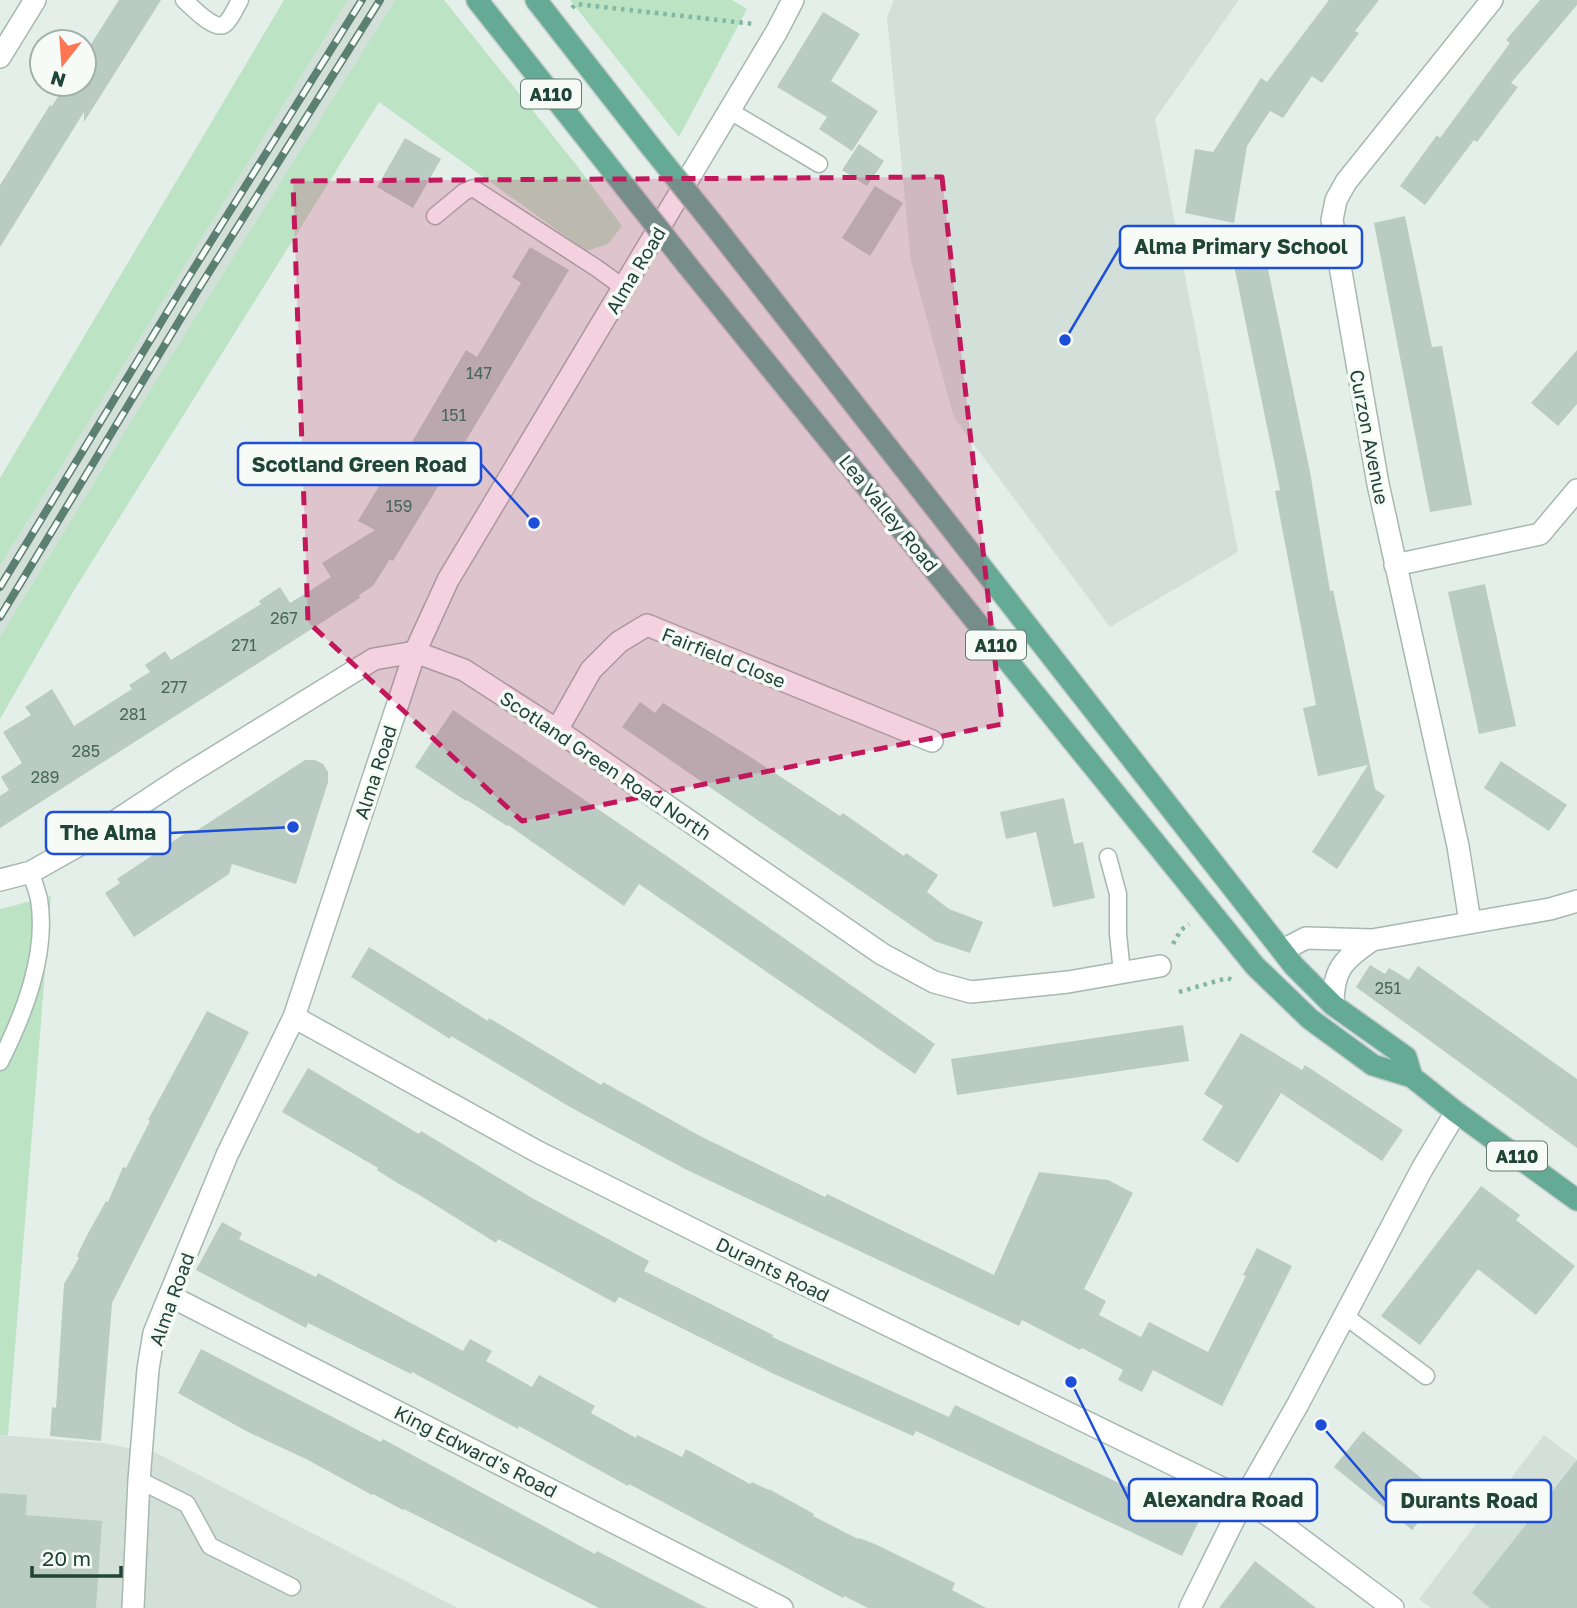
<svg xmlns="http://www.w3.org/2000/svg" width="1577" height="1608" viewBox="0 0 1577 1608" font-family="'Golos Text',sans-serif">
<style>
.built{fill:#d2e0d9}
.green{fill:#bbe3c4}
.building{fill:#b9cbc3}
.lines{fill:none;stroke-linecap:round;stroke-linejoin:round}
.service-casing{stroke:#a6b8b1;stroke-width:19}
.minor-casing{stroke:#a6b8b1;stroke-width:24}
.tertiary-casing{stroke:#a6b8b1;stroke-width:24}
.primary-casing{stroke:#c1cbc8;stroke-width:24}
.path{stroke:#81b7a3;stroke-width:4.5;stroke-dasharray:3.5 5;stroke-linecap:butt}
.service{stroke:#fff;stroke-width:16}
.minor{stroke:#fff;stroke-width:21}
.tertiary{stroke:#fff;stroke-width:21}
.primary{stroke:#64aa95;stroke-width:21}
.rail-casing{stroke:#5c7f74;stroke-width:8}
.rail{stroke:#f6fbf8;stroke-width:5;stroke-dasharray:16;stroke-linecap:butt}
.primary-bridge-casing{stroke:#c1cbc8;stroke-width:24;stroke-linecap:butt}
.primary-bridge{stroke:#64aa95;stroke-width:21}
.marked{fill:#c2185b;fill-opacity:0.2;stroke:#c2185b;stroke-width:5;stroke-dasharray:14 9;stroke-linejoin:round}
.labels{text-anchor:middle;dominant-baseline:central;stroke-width:7;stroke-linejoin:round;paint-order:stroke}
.number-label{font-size:16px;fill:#47665c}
.shield{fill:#f6fbf8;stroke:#617b72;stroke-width:2}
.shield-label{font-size:18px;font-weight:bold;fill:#214439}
.street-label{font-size:19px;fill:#214439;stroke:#f6fbf8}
.leader{fill:none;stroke:#1d4ed8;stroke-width:2.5}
.callout-dot{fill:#1d4ed8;stroke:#f6fbf8;stroke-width:2.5}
.callout{fill:#f6fbf8;stroke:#1d4ed8;stroke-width:2.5}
.callout-label{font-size:21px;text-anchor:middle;font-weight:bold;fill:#214439}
</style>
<rect width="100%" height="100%" fill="#e4efea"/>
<path class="built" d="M 348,0 L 395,0 L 163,369 L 0,637 L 0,566 Z
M 894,0 L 1239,0 L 1155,119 L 1238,552 L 1110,627 L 954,418 L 911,261 L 887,17 Z
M 0,1435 L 102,1443 L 156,1453 L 458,1608 L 0,1608 Z
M 1544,1435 L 1577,1460 L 1577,1608 L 1431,1608 L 1419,1599 Z"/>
<path class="green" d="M 284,0 L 348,0 L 0,566 L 0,478 Z
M 395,0 L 444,0 L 574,162 L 622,226 L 608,244 L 586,251 L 379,102 L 73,592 L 0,719 L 0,637 L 163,369 Z
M 570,0 L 732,0 L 747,9 L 679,137 Z
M 51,896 L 8,1435 L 0,1435 L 0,909 Z"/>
<path class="building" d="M 119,0 L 161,0 L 84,122 L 84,112 L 0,247 L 0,185 L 50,105 L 52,106 L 66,84 L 84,84 L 84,55 Z
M 1329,0 L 1379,0 L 1355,31 L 1359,33 L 1322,83 L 1312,76 L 1283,118 L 1270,111 L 1247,146 L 1234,223 L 1185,213 L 1195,149 L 1213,152 L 1261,78 L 1267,82 Z
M 1540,0 L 1577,0 L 1577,5 L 1511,83 L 1518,87 L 1477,142 L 1474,140 L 1425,205 L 1400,186 L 1437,135 L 1440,138 L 1510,43 L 1506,40 Z
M 823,12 L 860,34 L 831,81 L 878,111 L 852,151 L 819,129 L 827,117 L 777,87 Z
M 405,138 L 441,159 L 413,208 L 377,187 Z
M 859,144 L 884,161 L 867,186 L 842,170 Z
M 875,186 L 903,203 L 870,256 L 842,238 Z
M 1405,216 L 1432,347 L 1442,346 L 1472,505 L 1430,512 L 1374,223 Z
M 1262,240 L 1310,472 L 1330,591 L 1333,590 L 1375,789 L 1385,796 L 1337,869 L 1312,852 L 1368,765 L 1318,776 L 1303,708 L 1316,705 L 1275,491 L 1280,490 L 1230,246 Z
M 530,247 L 569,270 L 393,561 L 390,559 L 373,586 L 359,595 L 360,598 L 0,828 L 0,796 L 9,790 L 1,777 L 22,763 L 3,732 L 31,715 L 25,707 L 52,689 L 74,726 L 132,689 L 129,685 L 150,672 L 145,665 L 165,651 L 171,660 L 261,604 L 259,601 L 280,587 L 290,603 L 311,590 L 331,577 L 322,563 L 375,530 L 358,521 L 393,463 L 399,464 L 466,350 L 477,357 L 521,283 L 512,277 Z
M 1577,350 L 1577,404 L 1558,426 L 1531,403 Z
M 1485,584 L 1516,726 L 1479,734 L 1448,592 Z
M 640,702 L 655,713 L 663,703 L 752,758 L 840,816 L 843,813 L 904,856 L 906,853 L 938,875 L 927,892 L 949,909 L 983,922 L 970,953 L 934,941 L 622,727 Z
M 453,710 L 671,859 L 935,1044 L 915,1074 L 639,884 L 624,906 L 508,825 L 507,826 L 467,800 L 466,801 L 415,767 Z
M 305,760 L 315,760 L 323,764 L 328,772 L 328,782 L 296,884 L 232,864 L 229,874 L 134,937 L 105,893 L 120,883 L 117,879 L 190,830 L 193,833 Z
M 1501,761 L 1567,805 L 1549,831 L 1484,788 Z
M 1064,798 L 1074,844 L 1083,842 L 1095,898 L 1053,907 L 1036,832 L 1006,839 L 1000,812 Z
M 369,947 L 488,1021 L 489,1018 L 601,1085 L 603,1082 L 700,1136 L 825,1197 L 827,1194 L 994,1275 L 1039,1172 L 1108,1180 L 1133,1193 L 1084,1289 L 1106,1301 L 1099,1315 L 1141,1337 L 1149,1322 L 1208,1352 L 1246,1276 L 1243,1275 L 1257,1248 L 1292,1266 L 1222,1406 L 1153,1370 L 1142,1392 L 1118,1380 L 1123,1370 L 1082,1348 L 1080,1350 L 1022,1320 L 1019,1326 L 685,1169 L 570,1107 L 451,1036 L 450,1039 L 351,977 Z
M 1370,965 L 1385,974 L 1389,968 L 1409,980 L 1418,966 L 1577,1079 L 1577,1148 L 1356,987 Z
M 207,1011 L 249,1032 L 112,1303 L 101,1441 L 50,1436 L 52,1407 L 56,1408 L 64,1284 L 79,1258 L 77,1256 L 86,1237 L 106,1201 L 108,1202 L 123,1167 L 126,1168 L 150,1121 L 148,1120 Z
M 1183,1025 L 1189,1061 L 957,1095 L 951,1059 Z
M 1241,1033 L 1302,1070 L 1305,1065 L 1403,1130 L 1382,1161 L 1281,1093 L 1238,1163 L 1202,1140 L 1223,1106 L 1204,1094 Z
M 308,1068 L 419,1134 L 421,1131 L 532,1198 L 649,1261 L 644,1271 L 773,1335 L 772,1337 L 949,1417 L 955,1405 L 1199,1521 L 1182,1556 L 916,1431 L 913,1436 L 774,1374 L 619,1297 L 615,1303 L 498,1239 L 496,1243 L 421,1196 L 399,1184 L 377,1170 L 378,1168 L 282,1112 Z
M 1481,1186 L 1520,1215 L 1516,1220 L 1575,1266 L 1536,1315 L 1478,1269 L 1420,1345 L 1381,1316 Z
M 222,1222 L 242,1233 L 239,1239 L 316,1277 L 318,1273 L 463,1351 L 470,1339 L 492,1351 L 486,1361 L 532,1387 L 539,1375 L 595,1406 L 591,1413 L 636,1438 L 637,1435 L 682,1457 L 686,1449 L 750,1484 L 752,1482 L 769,1490 L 769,1489 L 814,1514 L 813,1516 L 858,1539 L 859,1538 L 877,1545 L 955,1583 L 952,1590 L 986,1608 L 868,1608 L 844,1596 L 843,1598 L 629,1484 L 628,1486 L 519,1426 L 518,1429 L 412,1372 L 411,1374 L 308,1323 L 306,1328 L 196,1270 Z
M 201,1349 L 381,1442 L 383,1439 L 595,1554 L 597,1551 L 707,1608 L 599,1608 L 404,1509 L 403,1510 L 373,1494 L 372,1495 L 308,1460 L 246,1431 L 178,1393 Z
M 1363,1431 L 1441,1494 L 1412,1530 L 1334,1467 Z
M 1577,1460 L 1577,1608 L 1490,1608 L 1472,1593 Z
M 0,1493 L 27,1495 L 26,1515 L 102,1521 L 96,1608 L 0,1608 Z
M 1255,1561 L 1273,1575 L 1316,1608 L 1219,1608 Z"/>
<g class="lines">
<g class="service-casing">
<path id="service" d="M 184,0 C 192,7 215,32 225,24 C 231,19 236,7 240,0
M 730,111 L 819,164
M 435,216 L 464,192 L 473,188 L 598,269 L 624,288
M 1108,857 L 1118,894 L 1118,934 L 1122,973
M 0,1062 C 24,1014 48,954 39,899 C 37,890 33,881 31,872
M 1345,1316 L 1426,1376
M 139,1480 L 187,1504 L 210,1546 L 292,1587"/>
</g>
<g class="minor-casing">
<path id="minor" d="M 0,57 L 35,0
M 1395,565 L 1540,534 L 1577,490
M 557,730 L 591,670 L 619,642 L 647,625 L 932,741
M 0,880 L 31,872 L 79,845 L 181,778 L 374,659 L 415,652 L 464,670 L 557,730 L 882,954 L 934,982 L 971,992 L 1068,982 L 1160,966
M 1470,922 L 1458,846 L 1378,484 L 1332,220 L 1336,200 L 1346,182 L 1492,0
M 294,1017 L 538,1152 L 740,1253 L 1244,1499 L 1277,1521 L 1393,1608
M 170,1296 L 782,1608
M 1190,1608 L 1244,1499 L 1298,1404 L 1422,1169 L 1456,1112"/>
</g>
<g class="tertiary-casing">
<path id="tertiary" d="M 1283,950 L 1306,938 L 1372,940 L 1550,909 L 1577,901
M 1333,1005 C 1333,969 1343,960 1372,940
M 133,1608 L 139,1480 L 148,1369 L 154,1333 L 227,1155 L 294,1017 L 415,652 L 448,580 L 777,31 L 793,0"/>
</g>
<g class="primary-casing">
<path id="primary" d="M 477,0 L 626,188
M 536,0 L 651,147
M 713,224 L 1294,966 L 1333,1005 L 1406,1057 L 1412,1077
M 688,266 L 1255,966 L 1310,1019 L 1373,1065 L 1412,1077 L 1456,1112 L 1577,1200"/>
</g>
<path class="path" d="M 572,8 L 576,4 L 754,24
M 1173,944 L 1181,930 L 1189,924
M 1179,992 L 1227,978 L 1233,980"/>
<use href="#service" class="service"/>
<use href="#minor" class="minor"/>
<use href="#tertiary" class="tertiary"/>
<use href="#primary" class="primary"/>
<g class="rail-casing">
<path id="rail" d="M 0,587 L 188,278 L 362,0
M 0,617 L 201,285 L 380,0"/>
</g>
<use href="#rail" class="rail"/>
<g class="primary-bridge-casing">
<path id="primary-bridge" d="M 651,147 L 713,224
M 626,188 L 688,266"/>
</g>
<use href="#primary-bridge" class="primary-bridge"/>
</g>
<path class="marked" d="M 942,177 L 1002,724 L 522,821 L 308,622 L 293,181 Z"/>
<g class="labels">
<g class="number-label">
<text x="479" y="373">147</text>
<text x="454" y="415">151</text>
<text x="399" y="506">159</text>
<text x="284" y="618">267</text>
<text x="244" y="645">271</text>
<text x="174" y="687">277</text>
<text x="133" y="714">281</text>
<text x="86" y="751">285</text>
<text x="45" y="777">289</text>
<text x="1388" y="988">251</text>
</g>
<g class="shield">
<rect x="521" y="79.5" width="60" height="29" rx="5"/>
<rect x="966" y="630.5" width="60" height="29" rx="5"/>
<rect x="1487" y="1141.5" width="60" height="29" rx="5"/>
</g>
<g class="shield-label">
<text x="551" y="94">A110</text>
<text x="996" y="645">A110</text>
<text x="1517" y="1156">A110</text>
</g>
<g class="street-label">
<text transform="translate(635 270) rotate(-59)">Alma Road</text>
<text transform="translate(1370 437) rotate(79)">Curzon Avenue</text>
<text transform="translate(889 513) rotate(51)">Lea Valley Road</text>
<text transform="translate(724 657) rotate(22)">Fairfield Close</text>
<text transform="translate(606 765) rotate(34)">Scotland Green Road North</text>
<text transform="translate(375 772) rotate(-72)">Alma Road</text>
<text transform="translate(773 1269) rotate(26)">Durants Road</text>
<text transform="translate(171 1299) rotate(-70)">Alma Road</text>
<text transform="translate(476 1451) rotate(27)">King Edward's Road</text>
</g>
</g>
<path class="leader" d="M1065 340L1120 247M534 523L481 464M293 827L170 833M1071 1382L1129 1500M1321 1425L1386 1501"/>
<g class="callout-dot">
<circle cx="1065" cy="340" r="7"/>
<circle cx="534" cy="523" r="7"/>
<circle cx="293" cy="827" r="7"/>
<circle cx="1071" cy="1382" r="7"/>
<circle cx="1321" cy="1425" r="7"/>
</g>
<g class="callout">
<rect x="1120" y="226" width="242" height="42" rx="7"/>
<rect x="238" y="443" width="243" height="42" rx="7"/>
<rect x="46" y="812" width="124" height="42" rx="7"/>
<rect x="1129" y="1479" width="188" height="42" rx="7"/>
<rect x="1386" y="1480" width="165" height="42" rx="7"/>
</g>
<g class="callout-label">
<text x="1241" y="254">Alma Primary School</text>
<text x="359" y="472">Scotland Green Road</text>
<text x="108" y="840">The Alma</text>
<text x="1223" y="1507">Alexandra Road</text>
<text x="1469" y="1508">Durants Road</text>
</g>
<g transform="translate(63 63) rotate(197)"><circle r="33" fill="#f6fbf8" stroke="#a1b2ac" stroke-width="2"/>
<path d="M0-5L12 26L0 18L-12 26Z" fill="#ff7653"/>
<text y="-10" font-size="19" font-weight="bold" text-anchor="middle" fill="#214439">N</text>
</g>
<path d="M32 1566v10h89v-10" fill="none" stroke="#214439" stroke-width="3.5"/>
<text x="42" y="1566" font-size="21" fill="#214439" stroke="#f6fbf8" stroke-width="5" paint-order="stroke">20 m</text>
</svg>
